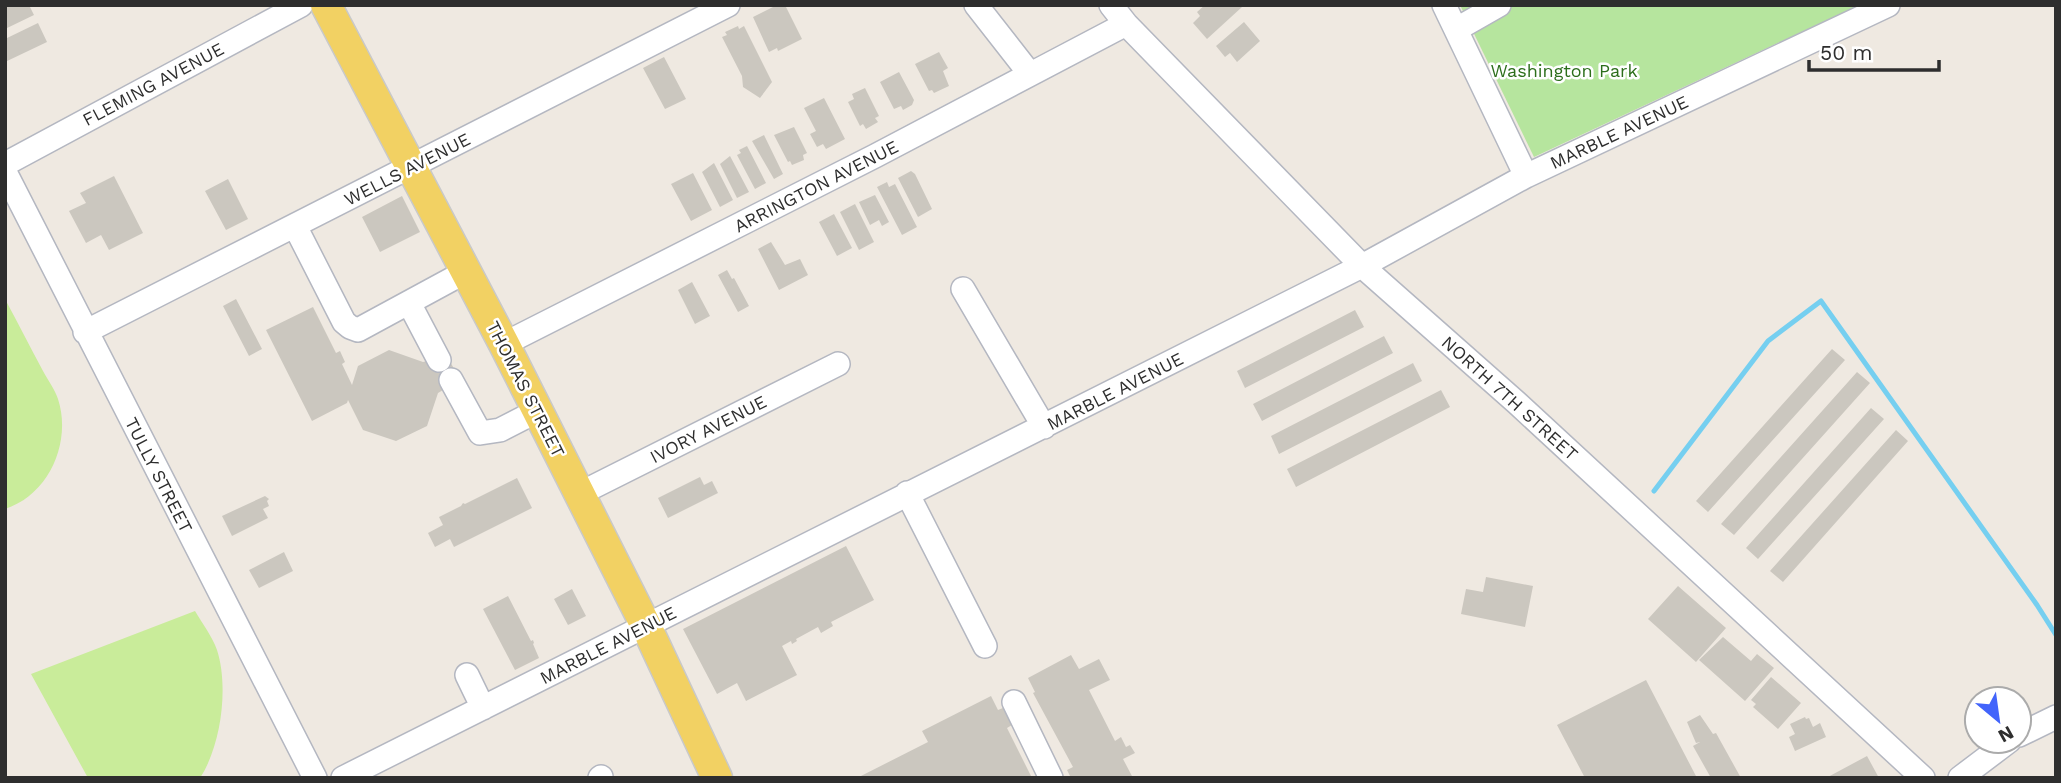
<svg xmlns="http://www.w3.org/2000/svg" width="2061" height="783" viewBox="0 0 2061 783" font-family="'Work Sans',sans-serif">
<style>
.green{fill:#b6e59e}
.pitch{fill:#c9ec9a}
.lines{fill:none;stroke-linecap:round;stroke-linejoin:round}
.stream{stroke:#75cff0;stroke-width:5}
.building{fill:#cbc7bf}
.minor-casing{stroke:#b4b7c1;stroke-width:26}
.major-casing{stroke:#c9c9c9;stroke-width:33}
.minor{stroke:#fff;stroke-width:23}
.major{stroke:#f2d163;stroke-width:30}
.labels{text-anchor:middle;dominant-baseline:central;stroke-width:5;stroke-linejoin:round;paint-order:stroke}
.park-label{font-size:18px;fill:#2c6e1b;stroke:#fff}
.street-label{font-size:18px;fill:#2e2e2e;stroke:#fff}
</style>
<rect width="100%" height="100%" fill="#efe9e1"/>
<path class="green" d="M 1460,5 L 1859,5 L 1534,157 Z"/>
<path class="pitch" d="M 5,299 C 18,323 30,347 43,371 C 48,380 55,390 58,399 C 72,442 49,495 5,509 Z
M 195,611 C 202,623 212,636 217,650 C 229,687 221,746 200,778 L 88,778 L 31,674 Z"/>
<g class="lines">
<path class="stream" d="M 1654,491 L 1768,341 L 1821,301 L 2037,605 L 2056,635"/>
</g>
<path class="building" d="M 29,5 L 34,15 L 5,29 L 5,6 Z
M 777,5 L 785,5 L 802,39 L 778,51 L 777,48 L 769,52 L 753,17 Z
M 1205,5 L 1240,5 L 1242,7 L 1207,39 L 1193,23 L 1200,16 L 1197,12 Z
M 1244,22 L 1260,41 L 1237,62 L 1230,53 L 1225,57 L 1216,46 Z
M 38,23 L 47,42 L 5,62 L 5,39 Z
M 738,26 L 739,29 L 744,26 L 772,82 L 760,98 L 743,87 L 742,76 L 722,37 L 727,35 L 725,32 Z
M 939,52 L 948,68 L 943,71 L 949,86 L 934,93 L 932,90 L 929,91 L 915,64 Z
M 664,57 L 686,99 L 665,109 L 643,68 Z
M 899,72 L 914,100 L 912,105 L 903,110 L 901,106 L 894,109 L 880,82 Z
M 865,88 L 879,116 L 875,118 L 878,122 L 866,129 L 863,124 L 860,126 L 848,102 L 854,99 L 852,94 Z
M 824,98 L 845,139 L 826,149 L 823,144 L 817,147 L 810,134 L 816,131 L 804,108 Z
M 794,127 L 807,153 L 803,155 L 804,160 L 792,165 L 790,161 L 788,162 L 774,135 Z
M 764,135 L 783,174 L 774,179 L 752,141 Z
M 747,146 L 766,183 L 755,189 L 737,155 L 741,153 L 739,150 Z
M 730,156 L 749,192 L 737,198 L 720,164 Z
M 714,163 L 733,200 L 720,207 L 702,172 Z
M 911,171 L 915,174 L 932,209 L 918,217 L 898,178 Z
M 693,173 L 712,210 L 691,221 L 671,184 Z
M 114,176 L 143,233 L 109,250 L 101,235 L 86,243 L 69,211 L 86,203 L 80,193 Z
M 228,179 L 248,219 L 226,230 L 205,191 Z
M 887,182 L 889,187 L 895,184 L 917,227 L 902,235 L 877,187 Z
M 875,195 L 889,222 L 882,226 L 879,220 L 870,225 L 859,202 Z
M 402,196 L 420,232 L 380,252 L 362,217 Z
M 855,204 L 874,242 L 859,250 L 840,212 Z
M 834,214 L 852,248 L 837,256 L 819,222 Z
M 771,242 L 785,265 L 800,259 L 808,275 L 779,290 L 758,249 Z
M 727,270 L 732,279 L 734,278 L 749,306 L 738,312 L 718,275 Z
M 692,282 L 710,316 L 695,324 L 678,290 Z
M 236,299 L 262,349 L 249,356 L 223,306 Z
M 313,307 L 336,353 L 340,351 L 345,362 L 342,364 L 352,385 L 358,366 L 389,350 L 423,362 L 447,356 L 458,376 L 440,385 L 443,390 L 438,393 L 427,426 L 396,441 L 363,430 L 348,400 L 347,403 L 312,421 L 266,330 Z
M 1355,310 L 1364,327 L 1245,388 L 1237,371 Z
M 1384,336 L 1393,353 L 1262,421 L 1253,404 Z
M 1832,349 L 1845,360 L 1708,512 L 1696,501 Z
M 1413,363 L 1422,381 L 1279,454 L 1271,436 Z
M 1857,372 L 1870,383 L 1734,535 L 1721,524 Z
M 1441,390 L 1450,407 L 1296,487 L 1287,469 Z
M 1871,408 L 1884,419 L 1758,559 L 1746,548 Z
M 1896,430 L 1908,441 L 1783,582 L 1770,571 Z
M 700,477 L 704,485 L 712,481 L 718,493 L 668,518 L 658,498 Z
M 517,478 L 532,508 L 454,547 L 450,539 L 435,547 L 428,533 L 443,525 L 439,517 L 461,506 L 463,503 L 465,504 Z
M 265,496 L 269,499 L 267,501 L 269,506 L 263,509 L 268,518 L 232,536 L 222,516 Z
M 846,546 L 874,600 L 831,622 L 833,626 L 821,633 L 818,627 L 796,639 L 797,641 L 792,644 L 791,641 L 782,646 L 797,675 L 746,701 L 737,683 L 717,694 L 683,629 Z
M 284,552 L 293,571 L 259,588 L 249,570 Z
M 1486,577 L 1533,586 L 1525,627 L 1461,614 L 1466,589 L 1483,592 Z
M 1678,586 L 1726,628 L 1696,662 L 1648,619 Z
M 572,589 L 586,616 L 568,625 L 554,599 Z
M 508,596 L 531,641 L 533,640 L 534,643 L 533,644 L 539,658 L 515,670 L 483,609 Z
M 1723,637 L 1751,661 L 1757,654 L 1774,668 L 1745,701 L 1699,660 Z
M 1071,655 L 1079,669 L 1099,659 L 1110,680 L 1089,690 L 1115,741 L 1121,737 L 1126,747 L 1130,745 L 1135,753 L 1123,759 L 1133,778 L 1071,778 L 1067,770 L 1073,767 L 1033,693 L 1035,692 L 1028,678 Z
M 1771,677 L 1801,703 L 1778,729 L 1753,707 L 1756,704 L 1751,700 Z
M 1646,680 L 1697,778 L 1585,778 L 1557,725 Z
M 991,696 L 998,710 L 1003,708 L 1012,725 L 1007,728 L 1032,778 L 857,778 L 928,742 L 922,731 Z
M 1700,715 L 1713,734 L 1716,733 L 1741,778 L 1711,778 L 1693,746 L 1700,742 L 1696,743 L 1687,722 Z
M 1805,717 L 1806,719 L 1809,718 L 1813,727 L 1820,723 L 1826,737 L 1795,751 L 1789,737 L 1795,734 L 1790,724 Z
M 1867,756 L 1879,778 L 1826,778 Z"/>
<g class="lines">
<g class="minor-casing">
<path id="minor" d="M 976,5 L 1030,74
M 1111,5 L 1126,24 L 1362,266 L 1517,403 L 1923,778
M 1444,5 L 1526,176
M 1457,29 L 1499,5
M 5,164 L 301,5
M 5,172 L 315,778
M 295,226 L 344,322 L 350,327 L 358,330 L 465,272
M 963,289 L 1044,427
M 409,303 L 439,360
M 85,332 L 728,5
M 504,344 L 875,156 L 1126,24
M 451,380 L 480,433 L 500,430 L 537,411
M 907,493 L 985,646
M 579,494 L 838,364
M 467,675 L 483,708
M 1014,702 L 1051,778
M 2019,735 L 2056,717
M 343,778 L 1362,266 L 1526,176 L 1888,5
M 600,778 L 601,777
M 1960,778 L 2009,741"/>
</g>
<g class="major-casing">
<path id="major" d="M 326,5 L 504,344 L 646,626 L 717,778"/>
</g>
<use href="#minor" class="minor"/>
<use href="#major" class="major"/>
</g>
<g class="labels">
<g class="park-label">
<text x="1564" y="70">Washington Park</text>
</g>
<g class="street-label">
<text transform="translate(153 84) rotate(-28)">FLEMING AVENUE</text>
<text transform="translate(1619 132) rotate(-25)">MARBLE AVENUE</text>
<text transform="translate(407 169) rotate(-27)">WELLS AVENUE</text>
<text transform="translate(816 186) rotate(-27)">ARRINGTON AVENUE</text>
<text transform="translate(526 389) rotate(63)">THOMAS STREET</text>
<text transform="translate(1115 391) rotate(-27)">MARBLE AVENUE</text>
<text transform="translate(1510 398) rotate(42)">NORTH 7TH STREET</text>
<text transform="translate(708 429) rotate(-27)">IVORY AVENUE</text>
<text transform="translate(159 475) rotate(63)">TULLY STREET</text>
<text transform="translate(608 645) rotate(-27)">MARBLE AVENUE</text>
</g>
</g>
<rect width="2061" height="783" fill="none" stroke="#2e2e2e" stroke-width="14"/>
<g transform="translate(1998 720) rotate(151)"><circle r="33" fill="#ffffff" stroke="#ababab" stroke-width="2"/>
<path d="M0-5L12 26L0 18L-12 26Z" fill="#4264fb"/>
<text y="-10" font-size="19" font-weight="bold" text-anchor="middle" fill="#2e2e2e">N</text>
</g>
<path d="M1809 60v10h130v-10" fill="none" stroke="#2e2e2e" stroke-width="3.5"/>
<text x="1820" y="60" font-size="21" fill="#2e2e2e" stroke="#ffffff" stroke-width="5" paint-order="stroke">50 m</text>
</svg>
